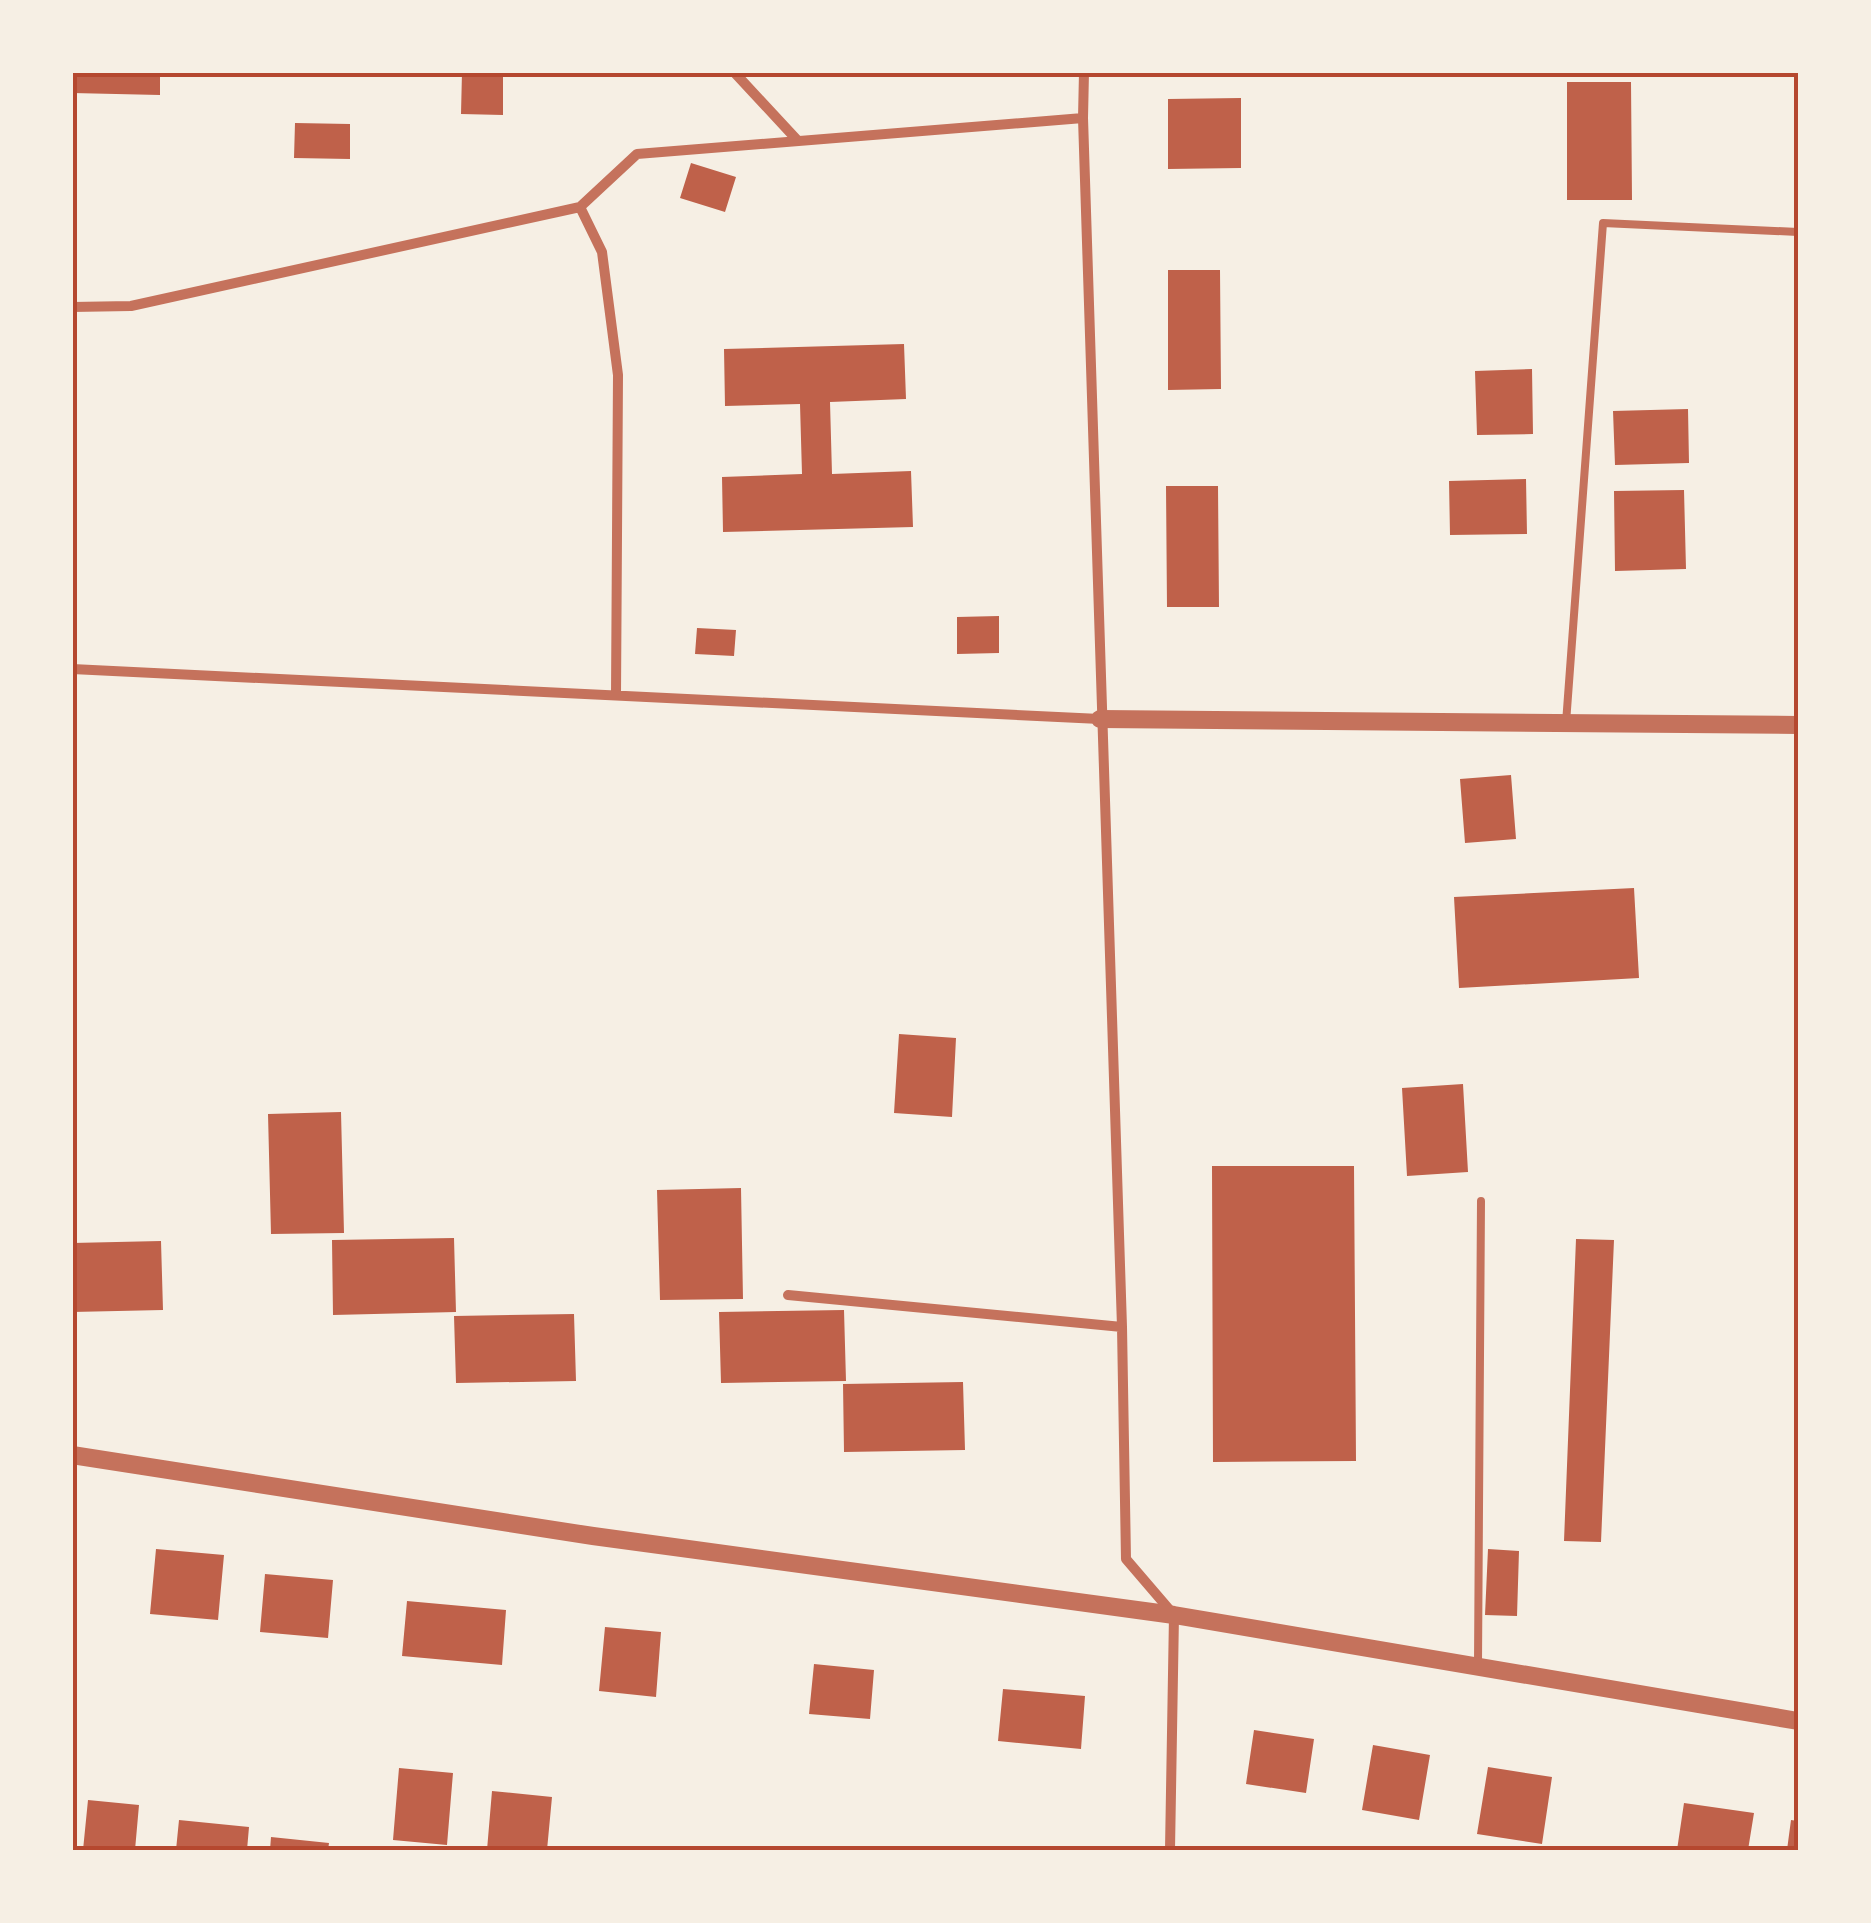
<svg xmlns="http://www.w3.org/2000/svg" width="1871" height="1923" viewBox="0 0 1871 1923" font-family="Mulish,sans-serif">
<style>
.building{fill:#bf614a}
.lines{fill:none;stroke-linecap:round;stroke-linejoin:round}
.service{stroke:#c5725c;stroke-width:8}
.minor{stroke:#c5725c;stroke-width:10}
.tertiary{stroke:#c5725c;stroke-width:18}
.neatline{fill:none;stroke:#b5482f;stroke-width:4}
</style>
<rect width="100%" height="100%" fill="#f6efe4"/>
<path class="building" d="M 72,72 L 160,72 L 160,95 L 72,93 Z
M 462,72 L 503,72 L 503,115 L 461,114 Z
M 1567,82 L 1631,82 L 1632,200 L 1567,200 Z
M 1241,98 L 1241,168 L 1168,169 L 1168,99 Z
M 295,123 L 350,124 L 350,159 L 294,158 Z
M 691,163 L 736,177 L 725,212 L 680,198 Z
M 1168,270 L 1220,270 L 1221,389 L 1168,390 Z
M 904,344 L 906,399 L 830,402 L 832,474 L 911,471 L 913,527 L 723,532 L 722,477 L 802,474 L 800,404 L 725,406 L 724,349 Z
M 1532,369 L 1533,434 L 1477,435 L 1475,371 Z
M 1688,409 L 1689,463 L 1615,465 L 1613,411 Z
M 1526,479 L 1527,534 L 1450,535 L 1449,481 Z
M 1166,486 L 1218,486 L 1219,607 L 1167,607 Z
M 1684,490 L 1686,569 L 1615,571 L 1614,491 Z
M 999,616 L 999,653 L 957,654 L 957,617 Z
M 697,628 L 736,630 L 734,656 L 695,654 Z
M 1511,775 L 1516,839 L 1465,843 L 1460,779 Z
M 1634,888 L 1639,978 L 1459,988 L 1454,897 Z
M 899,1034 L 956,1038 L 952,1117 L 894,1113 Z
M 1463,1084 L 1468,1172 L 1407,1176 L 1402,1088 Z
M 341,1112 L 344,1233 L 271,1234 L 268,1114 Z
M 1212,1166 L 1354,1166 L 1356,1461 L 1213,1462 Z
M 741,1188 L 743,1299 L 660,1300 L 657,1190 Z
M 454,1238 L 456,1312 L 333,1315 L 332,1240 Z
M 1576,1239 L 1614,1240 L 1601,1542 L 1564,1541 Z
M 161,1241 L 163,1310 L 72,1312 L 72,1243 Z
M 844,1310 L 846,1381 L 721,1383 L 719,1312 Z
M 574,1314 L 576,1381 L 456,1383 L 454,1316 Z
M 963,1382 L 965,1450 L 844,1452 L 843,1384 Z
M 156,1549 L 224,1555 L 218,1620 L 150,1614 Z
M 1488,1549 L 1519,1551 L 1517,1616 L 1485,1615 Z
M 265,1574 L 333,1580 L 328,1638 L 260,1632 Z
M 407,1601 L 506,1610 L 502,1665 L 402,1656 Z
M 605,1627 L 661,1632 L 656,1697 L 599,1691 Z
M 814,1664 L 874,1670 L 870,1719 L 809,1714 Z
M 1003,1689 L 1085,1696 L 1081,1749 L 998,1741 Z
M 1254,1730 L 1314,1739 L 1306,1793 L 1246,1784 Z
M 1373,1745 L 1430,1755 L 1419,1820 L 1362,1810 Z
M 1488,1767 L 1552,1777 L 1542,1844 L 1477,1834 Z
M 399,1768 L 453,1773 L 447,1845 L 393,1840 Z
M 492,1791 L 552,1797 L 547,1850 L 487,1850 Z
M 88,1800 L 139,1805 L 135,1850 L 83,1850 Z
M 1684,1803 L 1754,1813 L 1748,1850 L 1677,1850 Z
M 179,1820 L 249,1827 L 247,1850 L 176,1850 Z
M 1791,1820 L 1798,1821 L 1798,1850 L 1787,1850 Z
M 271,1837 L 329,1843 L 328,1850 L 270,1850 Z"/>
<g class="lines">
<path class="service" d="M 1566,723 L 1603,223 L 1798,232
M 1478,1663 L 1481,1201"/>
<path class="minor" d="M 734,72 L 798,141
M 1084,72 L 1083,118 L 1122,1327 L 1126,1559 L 1174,1615 L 1170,1850
M 580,207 L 602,252 L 618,375 L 616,695
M 72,307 L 131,306 L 580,207 L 637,154 L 1083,118
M 72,669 L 1100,719
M 788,1295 L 1122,1327"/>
<path class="tertiary" d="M 1100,719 L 1798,725
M 72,1455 L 593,1536 L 1174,1615 L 1798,1721"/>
</g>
<rect width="1871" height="1923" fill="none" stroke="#f6efe4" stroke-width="150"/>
<rect x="75" y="75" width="1721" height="1773" class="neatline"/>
</svg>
